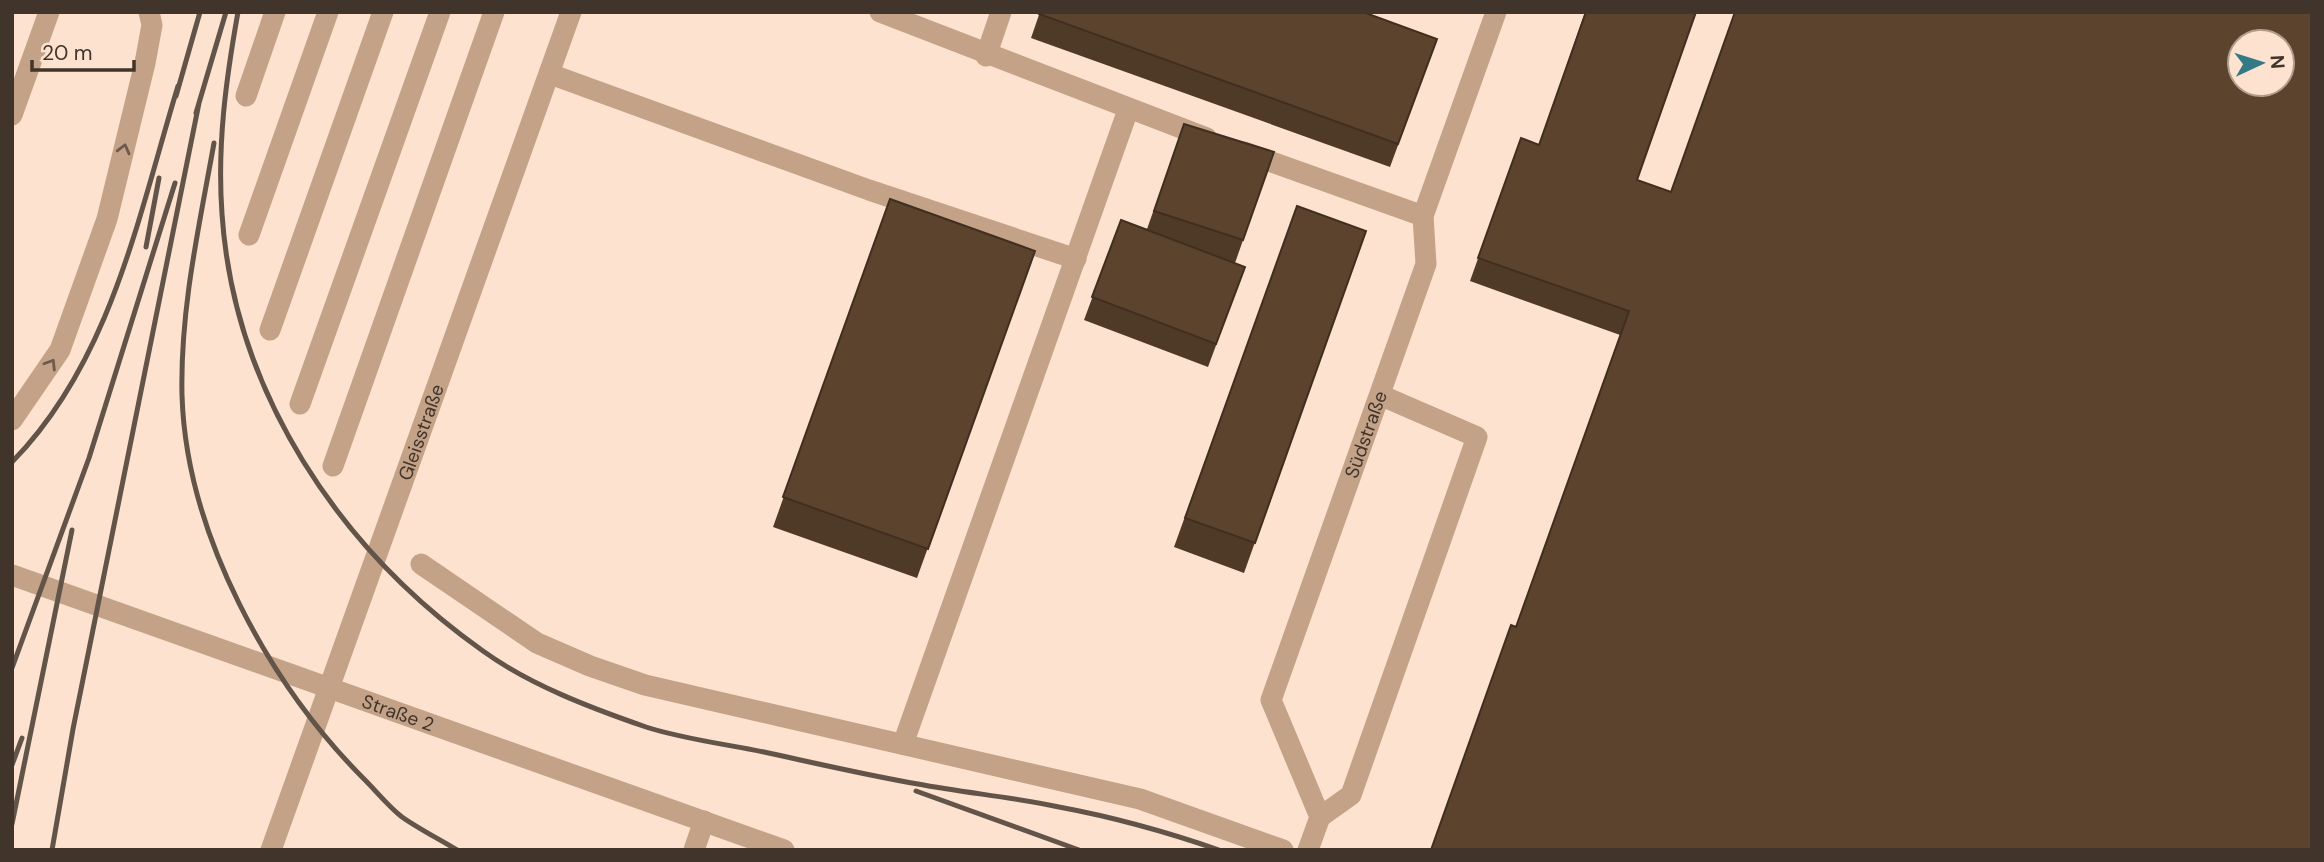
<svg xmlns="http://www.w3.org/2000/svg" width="2324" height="862" viewBox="0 0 2324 862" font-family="'DM Sans',sans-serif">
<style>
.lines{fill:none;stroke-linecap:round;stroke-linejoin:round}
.minor{stroke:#c3a288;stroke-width:21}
.rail{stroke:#635449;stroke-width:5}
.wall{fill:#4f3a28;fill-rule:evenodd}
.building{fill:#5c432e;stroke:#402f20;stroke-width:2;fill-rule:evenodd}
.oneway{stroke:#6e5a4c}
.labels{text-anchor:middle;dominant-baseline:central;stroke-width:7;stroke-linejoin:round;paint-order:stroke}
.street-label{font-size:19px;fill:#41342b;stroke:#fce2cf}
</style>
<rect width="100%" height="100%" fill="#fce2cf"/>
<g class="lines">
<g class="minor">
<path d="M 880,12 L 1207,138"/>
<path d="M 986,56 L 1001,12"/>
<path d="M 550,74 L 869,190 L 1076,259"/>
<path d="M 246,96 L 275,12"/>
<path d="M 12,115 L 49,12"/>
<path d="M 1244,152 L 1423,216"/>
<path d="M 249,235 L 328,12"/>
<path d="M 270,330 L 383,12"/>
<path d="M 300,404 L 440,12"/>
<path d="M 12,420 L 60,350 L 107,219 L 145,63 L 152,25 L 149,12"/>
<path d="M 333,466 L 494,12"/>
<path d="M 421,564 L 537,643 L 590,666 L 645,685 L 1140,799 L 1283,850"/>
<path id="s1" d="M 12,575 L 784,850"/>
<path d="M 903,744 L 1128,110"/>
<path d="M 1320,817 L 1351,795 L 1477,437 L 1380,395"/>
<path id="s2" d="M 271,850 L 571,12"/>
<path d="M 694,850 L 704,821"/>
<path id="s3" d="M 1308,850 L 1320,817 L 1271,700 L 1426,264 L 1423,216 L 1496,12"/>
</g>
<path class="rail" d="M 238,12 C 226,79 217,145 222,214 C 234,392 339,549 483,651 C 530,685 591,708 646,727 C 683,739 725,744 764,752 C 815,763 866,775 918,784 C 965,793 1013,797 1059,807 C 1113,817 1167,832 1219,850
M 176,96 L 200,12
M 196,113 L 226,12
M 214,143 C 199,227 180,310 182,395 C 186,533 269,684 365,780 C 377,792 389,807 402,817 C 419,829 439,839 457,850
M 146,247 L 159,178
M 12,462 C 111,361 138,217 178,86
M 12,668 L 89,458 L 175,183
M 12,765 L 22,738
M 916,791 L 1079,850
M 12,824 L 72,530
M 52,850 L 73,729 L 199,103"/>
</g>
<path class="wall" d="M 1040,12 L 1437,39 L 1390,167 L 1031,38 Z
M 1585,12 L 1696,12 L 1637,180 L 1671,192 L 1735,12 L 2312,12 L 2312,850 L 1431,850 L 1511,625 L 1516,627 L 1620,335 L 1470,281 L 1521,138 L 1539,145 ZM 2240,42 L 2282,42 L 2282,84 L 2240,84 Z
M 1184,124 L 1274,152 L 1235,263 L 1245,267 L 1208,367 L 1084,320 L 1121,220 L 1147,229 Z
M 890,199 L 1035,251 L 917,578 L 773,527 Z
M 1297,206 L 1366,231 L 1244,573 L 1174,547 Z"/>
<path class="building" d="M 1040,12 L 1363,12 L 1437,39 L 1398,144 L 1039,14 Z
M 1586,12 L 1696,12 L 1637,180 L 1671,192 L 1735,12 L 2312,12 L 2312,850 L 1431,850 L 1511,625 L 1516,627 L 1629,311 L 1478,258 L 1521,138 L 1539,145 ZM 2240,42 L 2282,42 L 2282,84 L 2240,84 Z
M 1184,124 L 1274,152 L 1243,240 L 1154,211 Z
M 890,199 L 1035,251 L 928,549 L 783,497 Z
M 1297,206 L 1366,231 L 1255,543 L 1185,518 Z
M 1121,220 L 1245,267 L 1216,344 L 1092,297 Z"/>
<defs><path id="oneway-chevron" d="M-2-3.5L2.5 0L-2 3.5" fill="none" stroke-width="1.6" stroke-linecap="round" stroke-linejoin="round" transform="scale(1.75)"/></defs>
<g class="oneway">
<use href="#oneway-chevron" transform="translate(124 149) rotate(-76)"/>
<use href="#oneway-chevron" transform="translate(51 364) rotate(-58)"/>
</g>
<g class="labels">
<g class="street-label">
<text stroke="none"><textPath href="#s2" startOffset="444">Gleisstraße</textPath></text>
<text stroke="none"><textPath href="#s3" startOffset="444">Südstraße</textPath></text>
<text stroke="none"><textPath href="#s1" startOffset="410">Straße 2</textPath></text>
</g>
</g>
<rect width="2324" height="862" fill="none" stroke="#41342b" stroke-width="28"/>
<g transform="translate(2261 63) rotate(86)"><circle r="33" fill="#fce2cf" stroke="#b19c8d" stroke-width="2"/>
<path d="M0-5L12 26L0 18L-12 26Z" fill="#347a86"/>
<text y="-10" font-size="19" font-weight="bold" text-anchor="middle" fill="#41342b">N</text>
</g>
<path d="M32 60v10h102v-10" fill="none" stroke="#41342b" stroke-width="3.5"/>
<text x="42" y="60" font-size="21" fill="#41342b" stroke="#fce2cf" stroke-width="5" paint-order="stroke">20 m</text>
</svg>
